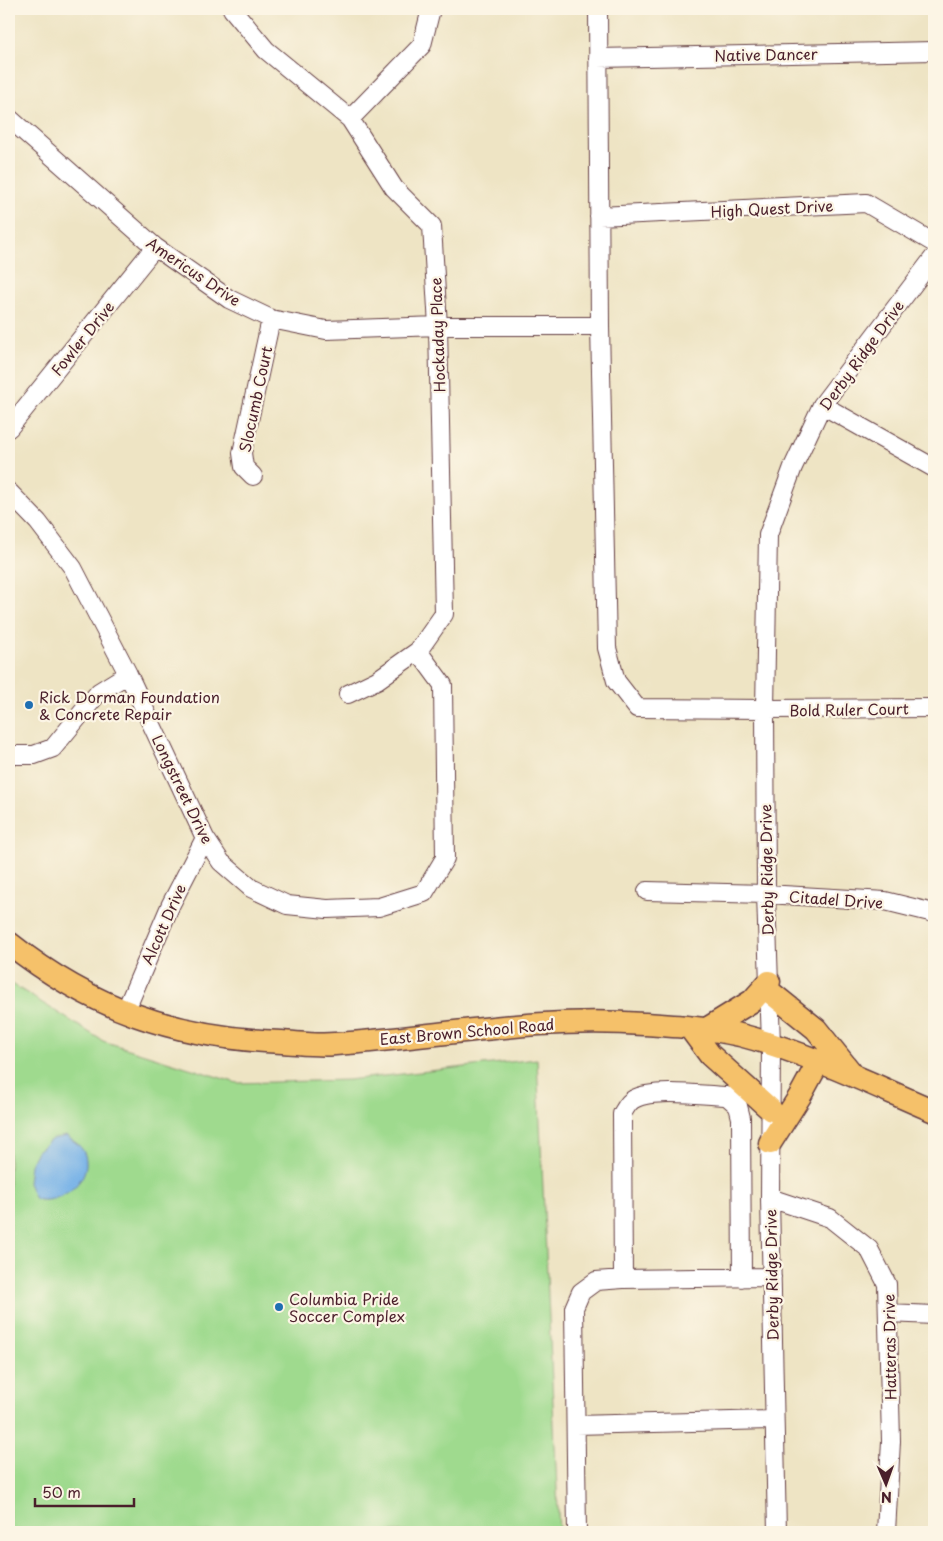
<svg xmlns="http://www.w3.org/2000/svg" width="943" height="1541" viewBox="0 0 943 1541" font-family="'Playpen Sans',sans-serif">
<style>
.green{fill:#9fda8e;stroke:#747c5c}
.water{fill:#75b1e7;stroke:#606889}
.lines{fill:none;stroke-linecap:round;stroke-linejoin:round}
.minor-casing{stroke:#633d42;stroke-width:20}
.major-casing{stroke:#633d42;stroke-width:25}
.minor{stroke:#fff;stroke-width:18}
.major{stroke:#f5c16b;stroke-width:22}
.poi-dot{fill:#1f6fb2;stroke:#fcf5e5;stroke-width:2}
.labels{text-anchor:middle;dominant-baseline:central;stroke-width:4.5;stroke-linejoin:round;paint-order:stroke}
.street-label{font-size:15px;fill:#4a1f2b;stroke:#fcf5e5}
.poi-label{font-size:15px;fill:#4a1f2b;stroke:#fcf5e5;text-anchor:start}
</style>
<rect width="100%" height="100%" fill="#fcf5e5"/>
<filter id="ink" filterUnits="userSpaceOnUse"><feTurbulence type="fractalNoise" baseFrequency=".02" numOctaves="2"/><feDisplacementMap in="SourceGraphic" scale="10" xChannelSelector="R" yChannelSelector="G"/><feConvolveMatrix kernelMatrix="1 2 1 2 8 2 1 2 1" color-interpolation-filters="sRGB"/></filter>
<filter id="wash" filterUnits="userSpaceOnUse"><feTurbulence type="fractalNoise" baseFrequency=".0096" numOctaves="4" result="noise"/><feDisplacementMap in="SourceGraphic" scale="20" xChannelSelector="R" yChannelSelector="G"/><feGaussianBlur stdDeviation="1.12" result="paint"/><feColorMatrix in="noise" values="0 0 0 0 0 0 0 0 0 0 0 0 0 0 0 0 0 1.4 0 .05"/><feComposite in="paint" operator="in"/></filter>
<g filter="url(#wash)">
<rect width="100%" height="100%" fill="#eee4c4"/>
<path class="green" d="M 9,982 L 103,1041 L 237,1083 L 348,1080 L 537,1059 L 559,1532 L 9,1532 Z"/>
<path class="water" d="M 66,1136 C 74,1141 82,1146 85,1155 C 93,1181 58,1206 35,1199 L 28,1183 L 30,1165 L 37,1151 L 52,1139 Z"/>
</g>
<g filter="url(#ink)">
<g class="lines">
<g class="minor-casing">
<path id="minor" d="M 232,9 L 266,50 L 350,119 L 394,188 L 432,226 L 438,326 L 444,614 L 418,651 L 377,680 L 348,694
M 598,9 L 600,326 L 607,648 L 616,681 L 637,708 L 765,709 L 934,708
M 598,58 L 934,51
M 9,118 L 155,247 L 229,299 L 271,319 L 326,330 L 438,326 L 600,326
M 350,119 L 422,45 L 431,9
M 599,216 L 866,203 L 934,243
M 822,405 L 934,468
M 9,428 L 155,247
M 253,476 L 244,467 L 242,453 L 271,319
M 9,492 L 38,522 L 73,568 L 128,674 L 205,838 L 221,862 L 251,888 L 287,905 L 327,909 L 379,907 L 424,893 L 445,858 L 443,685 L 418,651
M 9,755 L 34,755 L 53,748 L 99,692 L 128,674
M 647,891 L 766,894 L 885,901 L 934,913
M 125,1012 L 171,904 L 205,838
M 770,1198 L 830,1218 L 869,1249 L 887,1284 L 891,1441 L 886,1532
M 623,1279 L 622,1114 C 625,1109 628,1102 634,1099 C 653,1088 705,1095 727,1096 L 738,1106 L 741,1118 L 742,1278
M 888,1313 L 934,1315
M 576,1425 L 774,1420
M 577,1532 L 574,1308 L 581,1292 L 596,1281 L 623,1279 L 772,1277
M 777,1532 L 770,1198 L 771,1044 L 766,894 L 765,709 L 768,535 L 793,467 L 822,405 L 934,257"/>
</g>
<g class="major-casing">
<path id="major" d="M 9,943 C 92,1009 177,1038 282,1042 C 299,1043 317,1046 335,1044 C 439,1037 538,1016 644,1024 C 676,1026 709,1028 740,1035 C 806,1052 871,1084 934,1111
M 770,992 L 816,1029 L 853,1075
M 690,1028 L 710,1055 L 771,1110
M 705,1030 L 752,1001 L 769,982
M 770,1143 L 800,1096 L 819,1061"/>
</g>
<use href="#minor" class="minor"/>
<use href="#major" class="major"/>
</g>
</g>
<g class="poi-dot">
<circle cx="29" cy="705" r="5"/>
<circle cx="279" cy="1307" r="5"/>
</g>
<g class="labels">
<g class="street-label">
<text transform="translate(766 54) rotate(-1)">Native Dancer</text>
<text transform="translate(772 208) rotate(-3)">High Quest Drive</text>
<text transform="translate(194 271) rotate(34)">Americus Drive</text>
<text transform="translate(437 335) rotate(-92)">Hockaday Place</text>
<text transform="translate(82 338) rotate(-51)">Fowler Drive</text>
<text transform="translate(861 355) rotate(-54)">Derby Ridge Drive</text>
<text transform="translate(255 399) rotate(-78)">Slocumb Court</text>
<text transform="translate(849 709) rotate(-1)">Bold Ruler Court</text>
<text transform="translate(183 789) rotate(64)">Longstreet Drive</text>
<text transform="translate(766 870) rotate(-91)">Derby Ridge Drive</text>
<text transform="translate(836 899) rotate(4)">Citadel Drive</text>
<text transform="translate(163 924) rotate(-66)">Alcott Drive</text>
<text transform="translate(467 1031) rotate(-5)">East Brown School Road</text>
<text transform="translate(771 1275) rotate(-91)">Derby Ridge Drive</text>
<text transform="translate(889 1347) rotate(-91)">Hatteras Drive</text>
</g>
<g class="poi-label">
<text x="39" y="696">Rick Dorman Foundation<tspan x="39" dy="17">&amp; Concrete Repair</tspan></text>
<text x="289" y="1298">Columbia Pride<tspan x="289" dy="17">Soccer Complex</tspan></text>
</g>
</g>
<rect width="943" height="1541" fill="none" stroke="#fcf5e5" stroke-width="30"/>
<g transform="translate(886 1484) rotate(178)" stroke="#fcf5e5" stroke-width="4" paint-order="stroke">
<path d="M0-4L9 19L0 12L-9 19Z" fill="#4a1f2b"/>
<text y="-8" font-size="14" font-weight="bold" text-anchor="middle" fill="#4a1f2b">N</text>
</g>
<path d="M35 1498v8h99v-8" fill="none" stroke="#4a1f2b" stroke-width="2.5"/>
<text x="42" y="1498" font-size="15" fill="#4a1f2b" stroke="#fcf5e5" stroke-width="4" paint-order="stroke">50 m</text>
</svg>
